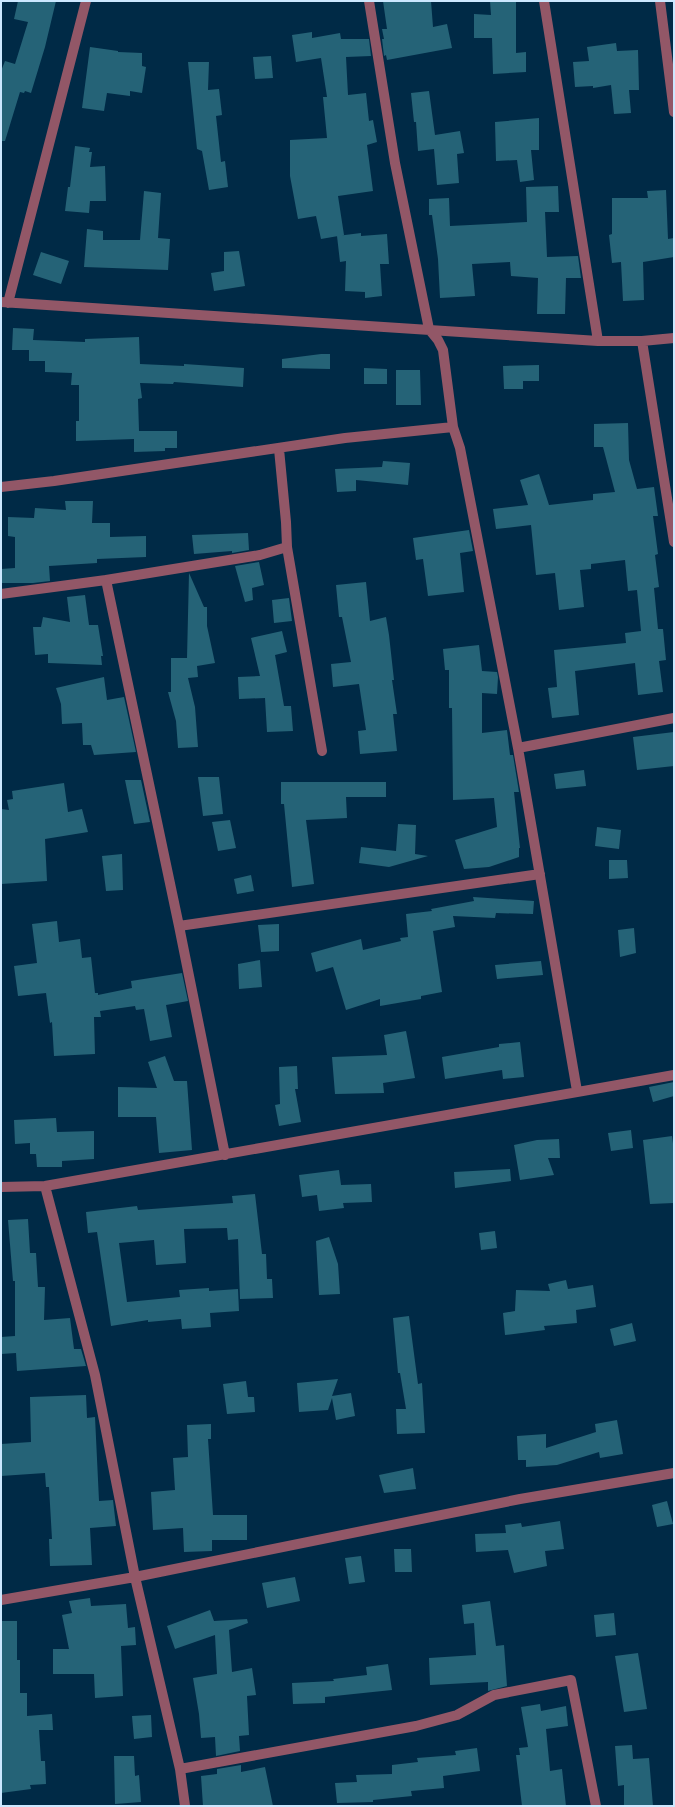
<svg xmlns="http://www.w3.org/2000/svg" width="675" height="1807" viewBox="0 0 675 1807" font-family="'Source Sans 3',sans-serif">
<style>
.building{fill:#256377}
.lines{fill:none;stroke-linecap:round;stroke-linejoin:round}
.street{stroke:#925767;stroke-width:10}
</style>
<rect width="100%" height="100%" fill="#002a46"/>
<path class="building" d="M 18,1 L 56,1 L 45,47 L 31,93 L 25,91 L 24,93 L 20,92 L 5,141 L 1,141 L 1,71 L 5,61 L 15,64 L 28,22 L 14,19 Z
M 383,1 L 431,1 L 433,27 L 447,24 L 452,48 L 387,60 L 386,55 L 384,56 L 382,39 L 384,39 L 382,29 L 387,29 Z
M 490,1 L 516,1 L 516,53 L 526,52 L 526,72 L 493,74 L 492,38 L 474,38 L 474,14 L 491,15 Z
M 312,32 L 312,38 L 340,33 L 341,39 L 369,39 L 371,56 L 346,57 L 348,95 L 366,93 L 369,121 L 373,120 L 377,142 L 367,145 L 373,191 L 338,196 L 344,235 L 321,239 L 316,216 L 298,219 L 290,176 L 290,140 L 327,138 L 323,97 L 327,97 L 321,58 L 296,62 L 292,35 Z
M 616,43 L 617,51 L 638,50 L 639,90 L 629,90 L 631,113 L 614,114 L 611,85 L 593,88 L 593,86 L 575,87 L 573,62 L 589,61 L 587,47 Z
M 90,47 L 118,51 L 118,52 L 142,53 L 142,66 L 146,67 L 142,93 L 130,91 L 130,96 L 107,93 L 104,111 L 82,108 Z
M 271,56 L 273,78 L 255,79 L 253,57 Z
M 188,62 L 209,62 L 208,90 L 219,89 L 222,115 L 216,116 L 221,162 L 225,161 L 228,187 L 209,190 L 202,151 L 197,149 Z
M 429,91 L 435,135 L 460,131 L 464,153 L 457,154 L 459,183 L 437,185 L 434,149 L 418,151 L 416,122 L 414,122 L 411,93 Z
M 539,118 L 539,150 L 531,150 L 534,180 L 520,182 L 517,160 L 496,161 L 495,122 Z
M 75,146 L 90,148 L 89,152 L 92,152 L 90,167 L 105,166 L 106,201 L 90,201 L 89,213 L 65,211 L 68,187 L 70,187 Z
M 558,186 L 559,212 L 545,212 L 547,257 L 578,256 L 581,278 L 566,278 L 565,314 L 537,314 L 538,278 L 511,276 L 510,262 L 472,264 L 475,296 L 440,298 L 438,259 L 432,215 L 429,215 L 429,199 L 449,198 L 450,226 L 527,222 L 526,187 Z
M 666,190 L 668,239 L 674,238 L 674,257 L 643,262 L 644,300 L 623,301 L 621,262 L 612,263 L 609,235 L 612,234 L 612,198 L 648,198 L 647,191 Z
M 144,191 L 161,193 L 158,238 L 170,239 L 168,270 L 84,267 L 87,229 L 103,231 L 103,240 L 140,240 Z
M 361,233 L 361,236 L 387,234 L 389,264 L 380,264 L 382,296 L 365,298 L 365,292 L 345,291 L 346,261 L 340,262 L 337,236 Z
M 239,251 L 245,286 L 214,291 L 211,273 L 224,271 L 224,252 Z
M 41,252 L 69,261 L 61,284 L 33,275 Z
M 13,328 L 34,329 L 33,340 L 85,342 L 85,339 L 139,337 L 140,364 L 184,366 L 184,364 L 244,368 L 243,387 L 174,382 L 173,384 L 140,383 L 142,398 L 138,399 L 139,431 L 177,431 L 177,448 L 165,448 L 165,451 L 134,452 L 134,439 L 76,441 L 76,421 L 79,421 L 79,385 L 71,385 L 72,373 L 45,372 L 45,361 L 29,361 L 29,350 L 12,350 Z
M 321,354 L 330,354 L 330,369 L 282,368 L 282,359 Z
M 539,365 L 539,381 L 523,381 L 523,389 L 504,389 L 503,366 Z
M 364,368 L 387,369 L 387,384 L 364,384 Z
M 396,370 L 420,370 L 421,405 L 396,405 Z
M 628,423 L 629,460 L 637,489 L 654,487 L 658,516 L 653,516 L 658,554 L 655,555 L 659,587 L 654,588 L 658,629 L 663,629 L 666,660 L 659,661 L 663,692 L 638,695 L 635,663 L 575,671 L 579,715 L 552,718 L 548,688 L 557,687 L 554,650 L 626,643 L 625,633 L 641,631 L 637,590 L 628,591 L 625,560 L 591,564 L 591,569 L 580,570 L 584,607 L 559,610 L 555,573 L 536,575 L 531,525 L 496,529 L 493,509 L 528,505 L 520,480 L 539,474 L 549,505 L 593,500 L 593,494 L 615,492 L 603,447 L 594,447 L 594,424 Z
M 383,461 L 410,463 L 408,485 L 356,480 L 356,491 L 337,492 L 335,469 L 382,467 Z
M 65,501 L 93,501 L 92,523 L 110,523 L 110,537 L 146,536 L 146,557 L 97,559 L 97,563 L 49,566 L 50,581 L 33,583 L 1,583 L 1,569 L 15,568 L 15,537 L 8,536 L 8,517 L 34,518 L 35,508 L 66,510 Z
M 469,530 L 473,551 L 460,553 L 464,592 L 428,596 L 423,559 L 416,560 L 413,538 Z
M 248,533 L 249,550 L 232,553 L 232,551 L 194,554 L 192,535 Z
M 259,562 L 264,585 L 252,588 L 253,600 L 245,602 L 235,566 Z
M 189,573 L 204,607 L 207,607 L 207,626 L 215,663 L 197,666 L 198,677 L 188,678 L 195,707 L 198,747 L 178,748 L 176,721 L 168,692 L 171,692 L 171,658 L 187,658 Z
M 366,582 L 370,621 L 386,617 L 389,635 L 394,680 L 392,680 L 397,714 L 393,714 L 397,751 L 360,754 L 358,731 L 366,730 L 359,684 L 333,687 L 331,664 L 351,662 L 342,617 L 339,617 L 336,585 Z
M 85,595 L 89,625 L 98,625 L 103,656 L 101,656 L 102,665 L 48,663 L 48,654 L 35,655 L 33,627 L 41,627 L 43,617 L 70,622 L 67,597 Z
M 289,598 L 292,621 L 274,623 L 272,600 Z
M 282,631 L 287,652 L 275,655 L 284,706 L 291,706 L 293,731 L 267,732 L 265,698 L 239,699 L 238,677 L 260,676 L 251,638 Z
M 479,645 L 482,671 L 497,672 L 498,677 L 497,694 L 482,693 L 482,733 L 507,730 L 510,755 L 513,755 L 519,792 L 514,792 L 520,848 L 519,848 L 519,857 L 489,867 L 464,869 L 455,840 L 497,827 L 494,798 L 453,800 L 452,708 L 449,708 L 449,670 L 445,670 L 443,649 Z
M 104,677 L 107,700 L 124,697 L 136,752 L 94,755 L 91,745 L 83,745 L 82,723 L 62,724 L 61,704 L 56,688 Z
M 674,732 L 674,766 L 637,770 L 633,737 Z
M 584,770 L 586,786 L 556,789 L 554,774 Z
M 198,777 L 219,777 L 223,814 L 203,816 Z
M 125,780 L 141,780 L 150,822 L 134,824 Z
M 281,782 L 386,782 L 386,797 L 346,797 L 347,818 L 306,820 L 314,884 L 292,887 L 284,804 L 281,804 Z
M 64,783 L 68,812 L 82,809 L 88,832 L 45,839 L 47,881 L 1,884 L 1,809 L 9,810 L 7,800 L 13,799 L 12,791 Z
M 230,820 L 236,848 L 218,851 L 212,822 Z
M 398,824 L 416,825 L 415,854 L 428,856 L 389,867 L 359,863 L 361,847 L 396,851 Z
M 597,827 L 621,830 L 619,849 L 595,846 Z
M 122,854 L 123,890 L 106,891 L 102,856 Z
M 609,860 L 627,860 L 628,878 L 609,879 Z
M 251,875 L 254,891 L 237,894 L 234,879 Z
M 473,897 L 534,901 L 533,914 L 496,913 L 495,918 L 453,916 L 455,927 L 433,931 L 442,992 L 421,996 L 421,999 L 380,1006 L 380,999 L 346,1010 L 333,967 L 316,972 L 311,953 L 361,939 L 363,950 L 401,941 L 400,938 L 408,937 L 406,914 L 432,911 L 431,909 L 474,901 Z
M 57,921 L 59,942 L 80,939 L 82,958 L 91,957 L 95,993 L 98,993 L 98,995 L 132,988 L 131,981 L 182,973 L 188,1001 L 166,1005 L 172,1037 L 150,1041 L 144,1009 L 136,1010 L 135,1006 L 100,1011 L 101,1017 L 94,1017 L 95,1054 L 54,1056 L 52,1022 L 50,1023 L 46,993 L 18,996 L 14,966 L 37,963 L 32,924 Z
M 279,924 L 279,951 L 261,952 L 258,925 Z
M 634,928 L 636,953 L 620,957 L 618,930 Z
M 260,960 L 262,987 L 239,989 L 238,964 Z
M 541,961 L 543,975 L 497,979 L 495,965 Z
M 406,1031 L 415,1078 L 383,1083 L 384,1093 L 335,1094 L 332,1057 L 387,1055 L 384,1035 Z
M 520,1042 L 524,1077 L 503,1079 L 502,1070 L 445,1079 L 442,1057 L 499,1047 L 499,1044 Z
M 165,1056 L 174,1081 L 187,1081 L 192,1150 L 159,1153 L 156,1117 L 118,1117 L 118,1087 L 157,1088 L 148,1062 Z
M 297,1066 L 298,1089 L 295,1089 L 301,1122 L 279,1126 L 275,1105 L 280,1104 L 279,1067 Z
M 674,1082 L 674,1096 L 653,1102 L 649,1087 Z
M 56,1118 L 57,1132 L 94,1131 L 94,1159 L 62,1161 L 62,1167 L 37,1167 L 36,1154 L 30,1154 L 30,1143 L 15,1144 L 14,1120 Z
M 631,1130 L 633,1148 L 611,1151 L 608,1133 Z
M 672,1136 L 674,1151 L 674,1203 L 650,1204 L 643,1140 Z
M 559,1139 L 560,1158 L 548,1158 L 554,1175 L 520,1180 L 514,1145 L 537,1140 Z
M 510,1169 L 511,1181 L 455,1188 L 454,1172 Z
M 339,1170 L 341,1185 L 371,1184 L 372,1202 L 343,1203 L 344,1208 L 319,1211 L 317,1195 L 302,1197 L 299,1175 Z
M 255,1194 L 262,1254 L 266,1254 L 267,1279 L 272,1279 L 273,1298 L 240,1299 L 238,1239 L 228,1240 L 227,1228 L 184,1229 L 186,1263 L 156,1265 L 154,1240 L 119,1243 L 127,1302 L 180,1297 L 179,1290 L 209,1288 L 209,1291 L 238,1289 L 239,1311 L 210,1313 L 211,1327 L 182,1329 L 181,1319 L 148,1322 L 148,1320 L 111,1326 L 97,1232 L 88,1233 L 86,1212 L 137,1206 L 138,1210 L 233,1203 L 232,1196 Z
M 28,1219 L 30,1253 L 36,1253 L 38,1287 L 45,1287 L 44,1320 L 70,1318 L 74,1349 L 81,1349 L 86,1366 L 17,1371 L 16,1353 L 1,1354 L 1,1337 L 15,1336 L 15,1281 L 13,1281 L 8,1220 Z
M 495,1231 L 497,1248 L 481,1250 L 479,1233 Z
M 329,1237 L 338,1264 L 340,1294 L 319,1295 L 316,1241 Z
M 566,1280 L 568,1289 L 593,1285 L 596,1307 L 576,1310 L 577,1323 L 544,1326 L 545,1330 L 505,1335 L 503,1313 L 515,1311 L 516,1290 L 550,1291 L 548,1284 Z
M 409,1316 L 418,1384 L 422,1383 L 425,1433 L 397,1434 L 396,1409 L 406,1409 L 400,1373 L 398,1373 L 393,1318 Z
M 632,1323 L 636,1341 L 614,1346 L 610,1329 Z
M 338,1379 L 332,1396 L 351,1393 L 355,1416 L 336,1420 L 332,1398 L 328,1410 L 299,1412 L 297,1383 Z
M 246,1381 L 248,1397 L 254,1397 L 255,1412 L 227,1414 L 223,1384 Z
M 86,1395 L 87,1418 L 95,1417 L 99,1501 L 113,1500 L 116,1526 L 90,1528 L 92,1565 L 50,1566 L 49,1539 L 52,1539 L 49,1487 L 46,1487 L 45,1473 L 1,1476 L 1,1444 L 31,1442 L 30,1397 Z
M 617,1420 L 623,1454 L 600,1458 L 599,1452 L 557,1465 L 526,1467 L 526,1460 L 518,1460 L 517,1436 L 546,1434 L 546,1448 L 596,1432 L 595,1424 Z
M 211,1424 L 211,1439 L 208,1439 L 213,1515 L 247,1515 L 247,1540 L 212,1540 L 212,1551 L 184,1552 L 183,1528 L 153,1530 L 151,1492 L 175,1490 L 173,1458 L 188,1457 L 187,1425 Z
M 413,1468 L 416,1489 L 384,1493 L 379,1475 Z
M 667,1501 L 673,1524 L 657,1527 L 652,1505 Z
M 560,1521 L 564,1549 L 545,1551 L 547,1566 L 514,1573 L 508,1550 L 476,1552 L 475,1534 L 506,1533 L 505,1525 L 521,1523 L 522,1527 Z
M 394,1549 L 411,1549 L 412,1572 L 395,1572 Z
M 361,1556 L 365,1582 L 349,1584 L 345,1558 Z
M 295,1577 L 300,1601 L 267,1608 L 262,1583 Z
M 90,1598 L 91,1606 L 126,1604 L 128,1628 L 135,1627 L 136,1645 L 121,1646 L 123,1696 L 95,1698 L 94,1674 L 53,1674 L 53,1649 L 69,1649 L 62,1615 L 72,1613 L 69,1601 Z
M 490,1601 L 496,1646 L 504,1645 L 507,1686 L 488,1691 L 488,1682 L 430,1685 L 429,1658 L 476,1655 L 474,1623 L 464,1624 L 462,1605 Z
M 210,1610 L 214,1621 L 247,1619 L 248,1623 L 229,1630 L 232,1672 L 252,1668 L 256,1695 L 247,1696 L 249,1735 L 239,1736 L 240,1751 L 216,1756 L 215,1737 L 201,1738 L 199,1714 L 193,1678 L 217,1674 L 215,1635 L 175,1649 L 167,1626 Z
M 614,1613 L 616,1635 L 596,1637 L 594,1615 Z
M 1,1621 L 17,1621 L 17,1660 L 20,1660 L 20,1693 L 27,1693 L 27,1716 L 52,1714 L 53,1730 L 39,1730 L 41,1761 L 45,1761 L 46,1784 L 30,1785 L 31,1789 L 1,1793 Z
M 638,1653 L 647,1709 L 624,1712 L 615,1656 Z
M 388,1664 L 392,1690 L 325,1697 L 325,1703 L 293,1704 L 292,1683 L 334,1681 L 333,1679 L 367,1675 L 366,1667 Z
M 540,1704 L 541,1711 L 566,1706 L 568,1726 L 546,1729 L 550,1771 L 562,1769 L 566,1806 L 522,1806 L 516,1755 L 520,1755 L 519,1748 L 528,1747 L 521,1707 Z
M 151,1715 L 152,1737 L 134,1739 L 132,1716 Z
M 632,1745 L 633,1759 L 649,1758 L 653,1806 L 624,1806 L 624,1785 L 618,1786 L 615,1746 Z
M 477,1748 L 480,1771 L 443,1776 L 444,1788 L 411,1791 L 412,1796 L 373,1800 L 373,1802 L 337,1803 L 335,1783 L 357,1782 L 356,1775 L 392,1774 L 392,1765 L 418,1762 L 417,1758 L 456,1755 L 455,1751 Z
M 114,1756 L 134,1756 L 135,1776 L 139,1775 L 141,1802 L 115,1804 Z
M 241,1765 L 241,1772 L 265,1767 L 273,1806 L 203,1806 L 201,1776 L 217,1774 L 217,1769 Z"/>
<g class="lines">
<path class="street" d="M 369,1 L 395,163 L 429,329 L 438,340 L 443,350 L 453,427 L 460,448 L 518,748 L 674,718
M 544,1 L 598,341
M 660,1 L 674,112
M 1,302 L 598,341 L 642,341 L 674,338
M 8,303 L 86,1
M 642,341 L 674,542
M 279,449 L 286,522 L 287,547 L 322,751
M 1,487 L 54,481 L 345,438 L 453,427
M 106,580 L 179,926 L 225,1155
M 1,594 L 106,580 L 260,555 L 287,547
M 518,748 L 577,1091
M 179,926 L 540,874
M 45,1186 L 95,1375 L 135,1577 L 180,1769 L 185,1806
M 1,1187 L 45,1186 L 674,1075
M 1,1600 L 135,1577 L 520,1499 L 674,1473
M 180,1769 L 416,1726 L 457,1715 L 494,1695 L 571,1680 L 596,1806"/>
</g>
<rect width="675" height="1807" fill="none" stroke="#cce8ff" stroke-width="4"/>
</svg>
